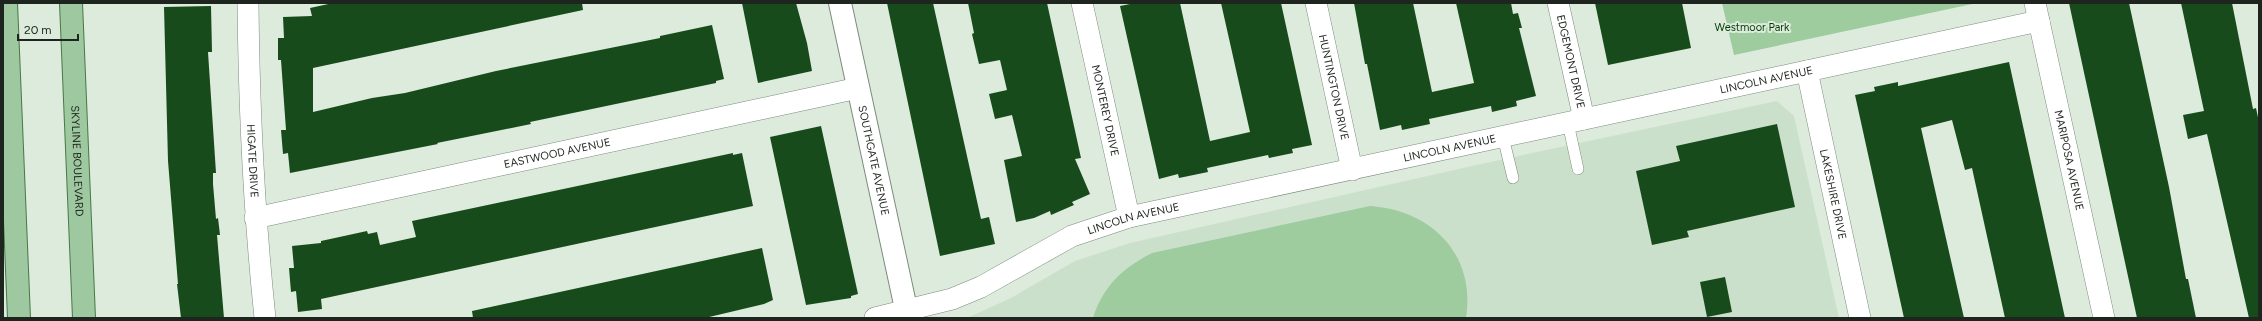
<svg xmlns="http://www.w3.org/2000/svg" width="2262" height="321" viewBox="0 0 2262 321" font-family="Figtree,sans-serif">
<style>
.built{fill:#cbe0ca}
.green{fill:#9ecc9e}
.building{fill:#184b1b}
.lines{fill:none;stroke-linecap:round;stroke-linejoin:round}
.service-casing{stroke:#7d8b7d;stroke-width:12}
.minor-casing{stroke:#7d8b7d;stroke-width:22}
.tertiary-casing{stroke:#7d8b7d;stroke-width:24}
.primary-casing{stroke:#487748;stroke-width:24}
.service{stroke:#fff;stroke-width:11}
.minor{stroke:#fff;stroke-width:21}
.tertiary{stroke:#fff;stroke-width:22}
.primary{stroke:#9ec89f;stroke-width:22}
.labels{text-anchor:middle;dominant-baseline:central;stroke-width:4;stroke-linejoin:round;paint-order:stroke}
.park-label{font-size:11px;fill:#003b06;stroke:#dcebdb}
.street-label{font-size:11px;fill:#1e241e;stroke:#dcebdb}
</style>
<rect width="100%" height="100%" fill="#dcebdb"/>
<path class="built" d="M 1777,101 L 1794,116 L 1839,318 L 967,318 L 1011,298 L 1075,261 L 1130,243 L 1481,164 Z"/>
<path class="green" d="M 1722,3 L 1977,3 L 1734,55 Z
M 1370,206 C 1431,210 1476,254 1466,318 L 1093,318 C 1103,286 1123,268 1152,253 Z"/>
<path class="building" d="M 333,3 L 582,3 L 583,10 L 313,68 L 313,112 L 372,98 L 405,93 L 496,71 L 660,38 L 660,36 L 712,25 L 724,79 L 716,81 L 716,83 L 530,122 L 531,124 L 437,143 L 438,144 L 290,173 L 288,153 L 283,154 L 281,130 L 286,130 L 281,60 L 278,60 L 278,38 L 284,38 L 283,17 L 312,16 L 310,8 Z
M 742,3 L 796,3 L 807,43 L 812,71 L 758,83 Z
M 887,3 L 933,3 L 981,219 L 989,217 L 995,244 L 940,256 Z
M 968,3 L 1047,3 L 1081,158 L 1075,159 L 1090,194 L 1072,202 L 1074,205 L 1051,215 L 1050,211 L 1034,218 L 1016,222 L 1004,160 L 1022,156 L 1012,115 L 995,119 L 989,94 L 1007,90 L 1000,60 L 979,64 L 972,34 L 974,33 Z
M 1135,3 L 1180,3 L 1210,141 L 1250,132 L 1221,3 L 1281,3 L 1312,145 L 1292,149 L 1293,153 L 1269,158 L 1268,155 L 1207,168 L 1208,172 L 1179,178 L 1178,174 L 1159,179 L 1120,6 Z
M 1354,3 L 1413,3 L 1432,92 L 1474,83 L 1456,3 L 1511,3 L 1513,14 L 1518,13 L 1522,28 L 1519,28 L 1536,96 L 1516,101 L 1517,106 L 1492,112 L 1491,106 L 1429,119 L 1430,124 L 1402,130 L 1401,125 L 1380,130 L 1367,64 L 1365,64 Z
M 1595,3 L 1682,3 L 1691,48 L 1608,65 Z
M 2069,3 L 2129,3 L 2169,187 L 2186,279 L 2188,279 L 2196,318 L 2137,318 Z
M 2181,3 L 2232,3 L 2253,109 L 2256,108 L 2259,122 L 2259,318 L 2249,318 L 2207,134 L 2188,139 L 2183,115 L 2204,111 Z
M 211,6 L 212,52 L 208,52 L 216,173 L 213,173 L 213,184 L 216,219 L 218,218 L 220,235 L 217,235 L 224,318 L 181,318 L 177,284 L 178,284 L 168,161 L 164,7 Z
M 2009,62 L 2065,318 L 2005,318 L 1972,168 L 1965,170 L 1952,120 L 1921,128 L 1964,318 L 1904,318 L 1855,95 L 1875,91 L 1874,87 L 1898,82 L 1898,86 Z
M 1777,124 L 1795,207 L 1687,231 L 1689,237 L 1652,245 L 1636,171 L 1680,161 L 1676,146 Z
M 821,126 L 858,294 L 851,296 L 851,298 L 806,305 L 770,137 Z
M 733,153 L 733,155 L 742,153 L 753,206 L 321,299 L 322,309 L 298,312 L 296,291 L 291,292 L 289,268 L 294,268 L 292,246 L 321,243 L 321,241 L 367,231 L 368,234 L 377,232 L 380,245 L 416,237 L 412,221 Z
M 762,248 L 773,300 L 764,304 L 705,318 L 473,318 L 472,311 Z
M 1725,277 L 1732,312 L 1707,317 L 1700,282 Z"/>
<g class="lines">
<g class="service-casing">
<path id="service" d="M 1568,123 L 1578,169
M 1503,137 L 1513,178"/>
</g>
<g class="minor-casing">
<g id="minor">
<path id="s1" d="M 248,3 C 249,108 254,213 265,318"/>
<path id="s2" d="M 1082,3 L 1129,217"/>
<path id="s3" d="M 1316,3 L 1352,170"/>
<path id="s4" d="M 1558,3 L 1584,119"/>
<path id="s5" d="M 2035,3 L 2104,318"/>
<path id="s6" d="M 1807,71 L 1860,318"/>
<path id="s7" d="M 255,218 L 858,88"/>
<path id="s8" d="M 875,318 L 952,299 L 981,287 L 1072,236 L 1129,217 L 2039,21"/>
</g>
</g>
<g class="tertiary-casing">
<g id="tertiary">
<path id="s9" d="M 840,3 L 908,318"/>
</g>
</g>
<g class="primary-casing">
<g id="primary">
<path d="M 6,3 L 19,318"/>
<path id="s10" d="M 71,3 L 84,318"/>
</g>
</g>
<use href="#service" class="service"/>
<use href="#minor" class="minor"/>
<use href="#tertiary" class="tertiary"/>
<use href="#primary" class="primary"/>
</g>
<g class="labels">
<g class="park-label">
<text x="1752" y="27">Westmoor Park</text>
</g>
<g class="street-label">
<text stroke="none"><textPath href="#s4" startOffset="60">EDGEMONT DRIVE</textPath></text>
<text stroke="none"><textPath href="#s8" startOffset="927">LINCOLN AVENUE</textPath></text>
<text stroke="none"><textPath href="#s3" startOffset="86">HUNTINGTON DRIVE</textPath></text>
<text stroke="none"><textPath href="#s2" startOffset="110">MONTEREY DRIVE</textPath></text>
<text stroke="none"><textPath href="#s8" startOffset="603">LINCOLN AVENUE</textPath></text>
<text stroke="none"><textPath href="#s7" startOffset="309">EASTWOOD AVENUE</textPath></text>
<text stroke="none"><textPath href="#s5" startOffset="161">MARIPOSA AVENUE</textPath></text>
<text stroke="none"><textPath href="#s10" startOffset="158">SKYLINE BOULEVARD</textPath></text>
<text stroke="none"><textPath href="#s1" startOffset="158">HIGATE DRIVE</textPath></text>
<text stroke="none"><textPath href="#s9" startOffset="161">SOUTHGATE AVENUE</textPath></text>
<text stroke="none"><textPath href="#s6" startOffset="126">LAKESHIRE DRIVE</textPath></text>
<text stroke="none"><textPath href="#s8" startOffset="279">LINCOLN AVENUE</textPath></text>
</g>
</g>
<rect width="2262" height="321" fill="none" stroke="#1e241e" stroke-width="8"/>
<path d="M18 34v6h60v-6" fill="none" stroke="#1e241e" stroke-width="2"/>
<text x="24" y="34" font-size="12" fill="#1e241e" stroke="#dcebdb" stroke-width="3" paint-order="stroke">20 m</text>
</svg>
